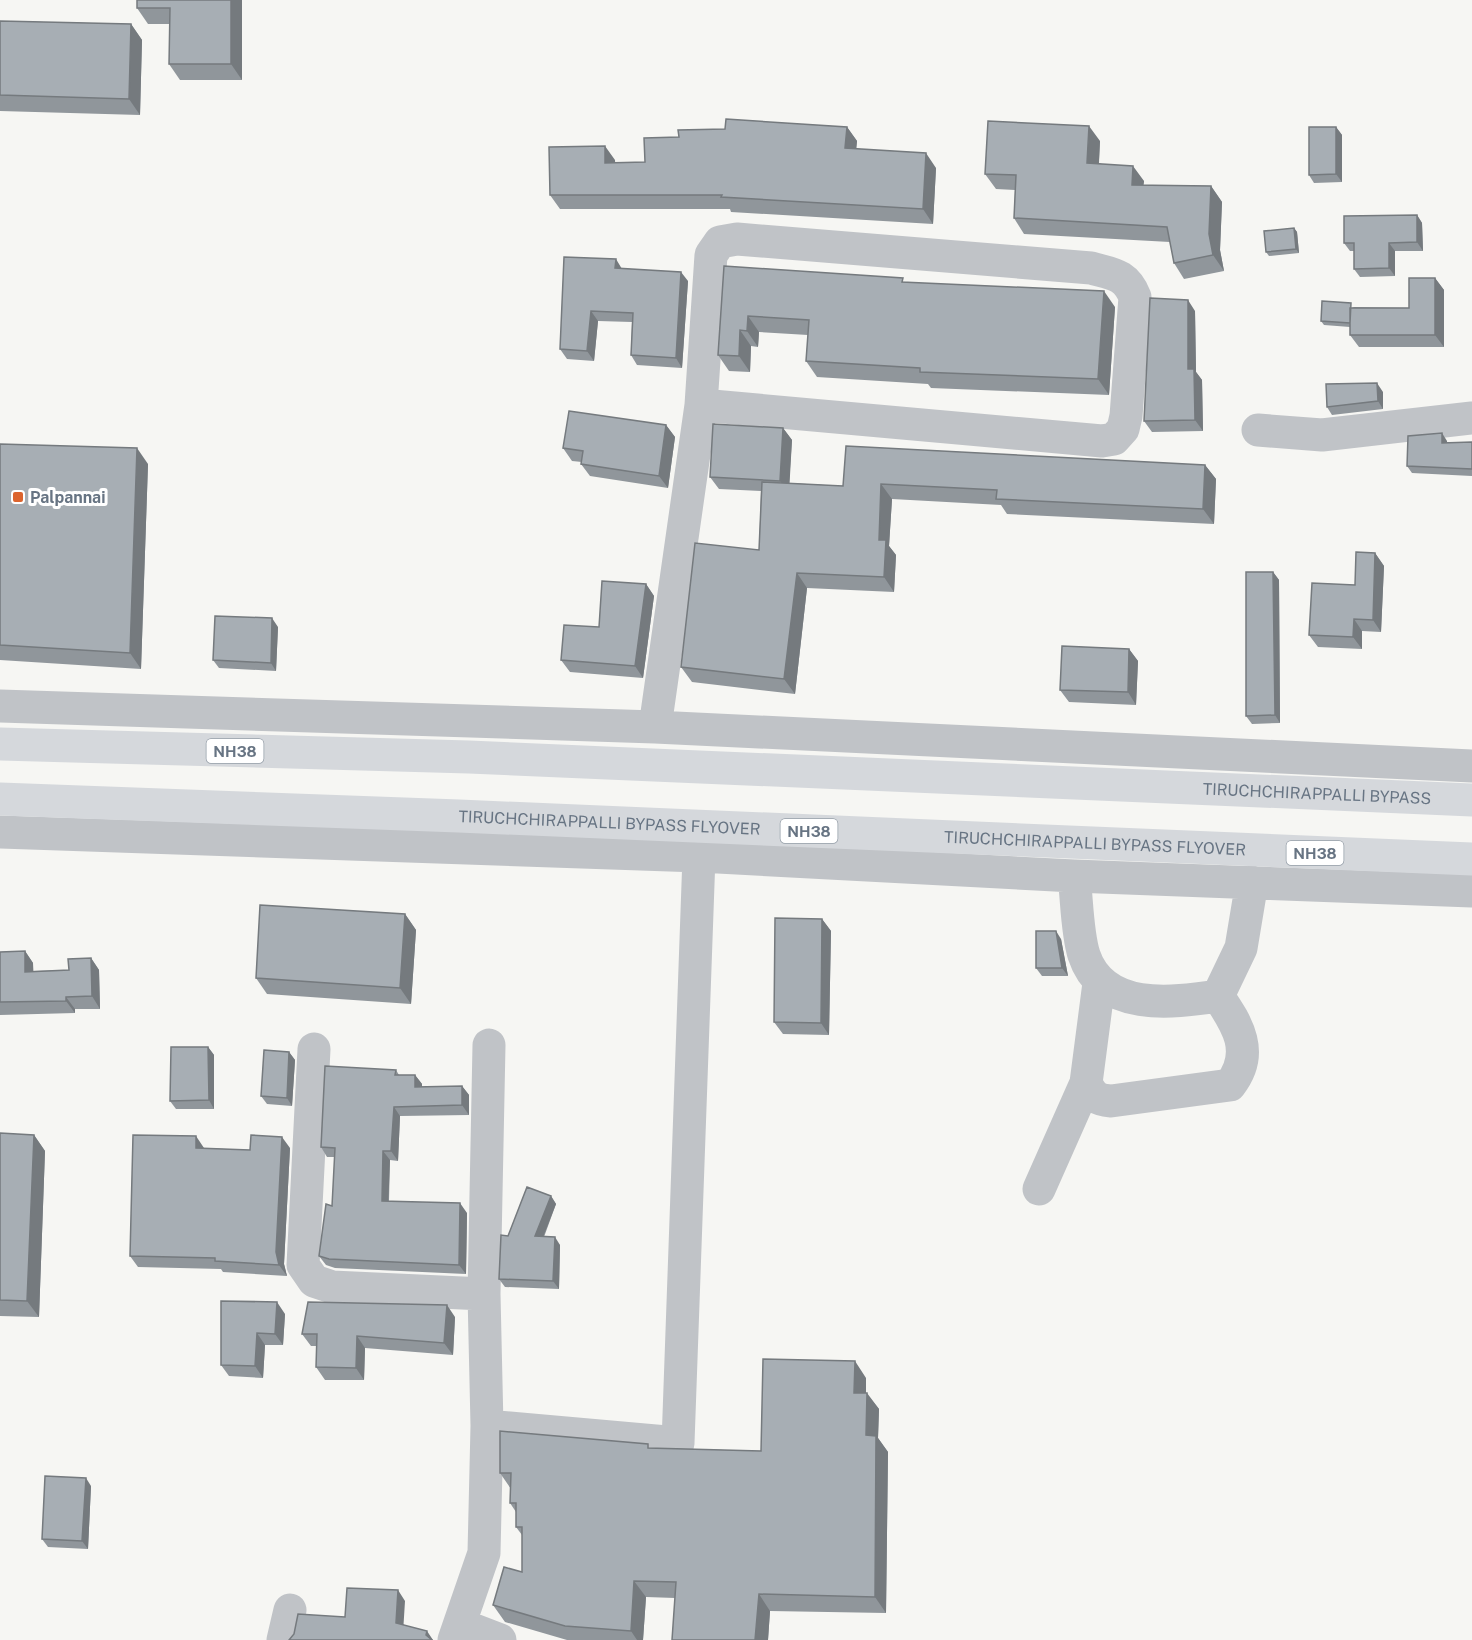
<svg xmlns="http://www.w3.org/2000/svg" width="1472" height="1640" viewBox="0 0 1472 1640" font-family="'Public Sans',sans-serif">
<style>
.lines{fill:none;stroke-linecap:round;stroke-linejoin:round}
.minor{stroke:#c0c3c7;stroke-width:33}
.highway{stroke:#d5d8dc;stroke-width:33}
.wall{fill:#90969b}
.shaded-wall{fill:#757a7e}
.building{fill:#a7aeb4;stroke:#757a7e;stroke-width:1.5}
.poi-dot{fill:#dc642e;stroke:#fff;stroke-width:2}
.labels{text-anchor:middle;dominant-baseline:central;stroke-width:6;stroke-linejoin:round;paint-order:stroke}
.shield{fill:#fff;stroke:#959ea8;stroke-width:1.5}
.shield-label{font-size:15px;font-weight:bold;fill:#677483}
.poi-label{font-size:16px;font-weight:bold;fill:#677483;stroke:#fff;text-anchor:start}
.street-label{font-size:16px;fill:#677483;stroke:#fff}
</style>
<rect width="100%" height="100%" fill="#f6f6f3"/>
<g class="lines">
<path class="minor" d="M 1258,430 L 1322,435 L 1472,418
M 0,706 L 655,727 L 1472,766
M 655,727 L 701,405 L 711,255 L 720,242 L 737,239 L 1091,268 C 1113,274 1126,274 1135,297 L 1126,416 L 1123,429 L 1114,439 L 1102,441 L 701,405
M 0,832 L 699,856 L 1074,876 L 1472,891
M 1074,876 C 1077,900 1077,933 1084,955 C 1103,1012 1171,1003 1218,996 L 1241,948 L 1252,882
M 314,1049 L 303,1265 L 314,1281 L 332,1287 L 484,1294
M 1086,1083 L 1099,983
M 1039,1189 L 1086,1083 C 1092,1096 1097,1100 1111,1101 L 1230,1085 C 1255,1053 1238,1025 1218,996
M 487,1426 L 678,1443 L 699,856
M 461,1625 L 500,1640
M 283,1640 L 290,1610
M 454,1640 L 484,1553 L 487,1426 L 484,1294 L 489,1045"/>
<g class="highway">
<path id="s1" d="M 0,744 L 469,757 L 1472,800"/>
<path id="s2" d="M 0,799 L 459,816 L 1472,859"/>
</g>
</g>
<path class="wall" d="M 242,0 L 242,80 L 180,80 L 169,64 L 170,24 L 148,24 L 137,8 Z
M 0,21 L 131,24 L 142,40 L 140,115 L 0,111 Z
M 847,127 L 857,141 L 856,149 L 936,168 L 933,224 L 731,212 L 730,209 L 560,209 L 550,195 L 615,160 L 615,163 L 645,162 L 679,137 Z
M 1336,127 L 1342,135 L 1342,182 L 1314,183 L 1309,175 Z
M 1100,141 L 1099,163 L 1144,181 L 1143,185 L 1211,186 L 1222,202 L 1220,250 L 1224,271 L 1184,279 L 1174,263 L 1170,242 L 1024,234 L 1014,218 L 1015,190 L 996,189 L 985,174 Z
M 1417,215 L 1422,223 L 1423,251 L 1395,251 L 1395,276 L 1360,277 L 1354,269 L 1354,251 L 1350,251 L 1344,243 Z
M 1294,228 L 1297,232 L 1299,253 L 1269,256 L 1266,252 Z
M 724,266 L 906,282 L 1115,307 L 1109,395 L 931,388 L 928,384 L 817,377 L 806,361 L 808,335 L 759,332 L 758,347 L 751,346 L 750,372 L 729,371 L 718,355 Z
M 622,269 L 688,281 L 682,368 L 637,365 L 631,355 L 632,322 L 598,321 L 594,361 L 567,359 L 560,349 Z
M 1435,278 L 1444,290 L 1444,347 L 1359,347 L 1350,335 L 1350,327 L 1324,325 L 1321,321 L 1354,307 L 1409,308 Z
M 1195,311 L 1196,372 L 1202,380 L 1203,431 L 1152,432 L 1144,421 Z
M 1383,392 L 1383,409 L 1332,415 L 1327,407 Z
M 666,425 L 675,437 L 668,488 L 590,476 L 581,464 L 582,462 L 572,461 L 563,448 Z
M 783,428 L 792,440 L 789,483 L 843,486 L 1205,465 L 1216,479 L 1214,524 L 1007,514 L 1001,505 L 892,499 L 889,546 L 896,555 L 894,592 L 807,588 L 795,694 L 692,682 L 681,667 L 759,550 L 761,491 L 719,489 L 710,477 Z
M 1447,441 L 1447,442 L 1472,442 L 1472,476 L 1412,473 L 1407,466 Z
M 0,444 L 148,464 L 141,669 L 0,660 Z
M 1375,553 L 1384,566 L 1381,632 L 1362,631 L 1362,649 L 1318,647 L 1309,635 L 1355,585 Z
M 1273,572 L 1279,580 L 1280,723 L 1252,724 L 1246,716 Z
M 646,584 L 654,596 L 643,678 L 570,672 L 561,660 L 599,627 Z
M 278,627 L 276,671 L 219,668 L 213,660 Z
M 1129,649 L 1138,661 L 1136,705 L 1069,702 L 1060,690 Z
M 405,914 L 416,930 L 411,1004 L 267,994 L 256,978 Z
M 822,919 L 831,931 L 829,1035 L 783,1034 L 774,1022 Z
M 1061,939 L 1068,976 L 1042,976 L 1036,968 Z
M 25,951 L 33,963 L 33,971 L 69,970 L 91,958 L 99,970 L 100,1009 L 75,1009 L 75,1013 L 0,1015 L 0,952 Z
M 208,1047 L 214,1055 L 214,1109 L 176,1109 L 170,1101 Z
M 289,1052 L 295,1060 L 292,1106 L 267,1104 L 261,1096 Z
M 396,1070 L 399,1075 L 415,1075 L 422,1084 L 422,1087 L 462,1086 L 469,1095 L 469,1115 L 400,1116 L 398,1161 L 390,1160 L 389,1201 L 467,1213 L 466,1274 L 335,1268 L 326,1265 L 319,1256 L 332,1206 L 335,1157 L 327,1157 L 321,1147 Z
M 0,1133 L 34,1135 L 45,1151 L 39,1317 L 0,1316 Z
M 204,1148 L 250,1150 L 290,1148 L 284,1264 L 287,1276 L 223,1272 L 221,1269 L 138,1267 L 130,1256 Z
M 551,1196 L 556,1204 L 544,1237 L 560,1245 L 559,1289 L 505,1287 L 499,1279 L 508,1236 Z
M 221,1301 L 285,1314 L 283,1345 L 265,1345 L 263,1378 L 229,1376 L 221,1365 Z
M 455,1317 L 453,1355 L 365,1348 L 364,1380 L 325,1380 L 316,1367 L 316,1346 L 311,1346 L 302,1334 Z
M 866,1378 L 866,1393 L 879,1409 L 878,1438 L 888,1452 L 886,1613 L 770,1611 L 768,1640 L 672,1640 L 675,1598 L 646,1597 L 643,1640 L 567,1640 L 505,1622 L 493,1605 L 522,1572 L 522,1535 L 516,1527 L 516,1512 L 510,1503 L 511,1489 L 500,1473 L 651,1448 L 761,1451 Z
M 91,1486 L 88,1549 L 48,1547 L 42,1539 Z"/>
<path class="shaded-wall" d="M 231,0 L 242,0 L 242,80 L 231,64 Z
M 131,24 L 142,40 L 140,115 L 129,99 Z
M 1089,126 L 1100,141 L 1098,178 L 1087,163 Z
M 847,127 L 857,141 L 855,163 L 845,148 Z
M 1336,127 L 1342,135 L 1342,182 L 1336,174 Z
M 605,146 L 615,160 L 616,177 L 605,163 Z
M 926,153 L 936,168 L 933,224 L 923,209 Z
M 1133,166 L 1144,181 L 1142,200 L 1132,185 Z
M 1211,186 L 1222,202 L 1220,250 L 1224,271 L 1213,255 L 1209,234 Z
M 1417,215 L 1422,223 L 1423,251 L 1417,242 Z
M 1294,228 L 1297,232 L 1299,253 L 1296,249 Z
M 1389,243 L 1395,251 L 1395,276 L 1389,268 Z
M 616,259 L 622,269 L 615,268 Z
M 681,272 L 688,281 L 682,368 L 676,358 Z
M 1435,278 L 1444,290 L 1444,347 L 1435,335 Z
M 1104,291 L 1115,307 L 1109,395 L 1098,379 Z
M 1188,300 L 1195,311 L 1196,372 L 1202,380 L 1203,431 L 1195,420 L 1188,369 Z
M 591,311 L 598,321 L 594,361 L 587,351 Z
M 748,316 L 759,332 L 758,347 L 747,331 Z
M 740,330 L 751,346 L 750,372 L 739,356 Z
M 1377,383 L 1383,392 L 1383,409 L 1378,401 Z
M 666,425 L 675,437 L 668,488 L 659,476 Z
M 783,428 L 792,440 L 789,493 L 780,481 Z
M 1442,433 L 1447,441 L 1447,450 L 1442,443 Z
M 137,448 L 148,464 L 141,669 L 130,653 Z
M 1205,465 L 1216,479 L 1214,524 L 1203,509 Z
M 881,484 L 892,499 L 889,546 L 896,555 L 894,592 L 884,577 L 879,540 Z
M 1375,553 L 1384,566 L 1381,632 L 1373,620 Z
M 1273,572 L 1279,580 L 1280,723 L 1275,715 Z
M 797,573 L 807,588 L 795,694 L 784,679 Z
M 646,584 L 654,596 L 643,678 L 635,666 Z
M 272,618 L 278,627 L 276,671 L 271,663 Z
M 1354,619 L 1362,631 L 1362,649 L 1353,637 Z
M 1129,649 L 1138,661 L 1136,705 L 1128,692 Z
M 405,914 L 416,930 L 411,1004 L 400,988 Z
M 822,919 L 831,931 L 829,1035 L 821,1023 Z
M 1056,931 L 1061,939 L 1068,976 L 1062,968 Z
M 25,951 L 33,963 L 34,984 L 25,972 Z
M 91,958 L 99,970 L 100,1009 L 92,996 Z
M 66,997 L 75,1009 L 75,1013 L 66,1001 Z
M 208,1047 L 214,1055 L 214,1109 L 209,1100 Z
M 289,1052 L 295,1060 L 292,1106 L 287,1098 Z
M 415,1075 L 422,1084 L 422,1097 L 415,1087 Z
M 462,1086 L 469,1095 L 469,1115 L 462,1105 Z
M 394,1107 L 400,1116 L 398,1161 L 391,1151 Z
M 34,1135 L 45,1151 L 39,1317 L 27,1301 Z
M 196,1136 L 204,1148 L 196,1148 Z
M 282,1137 L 290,1148 L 284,1264 L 287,1276 L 279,1265 L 276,1252 Z
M 383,1151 L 390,1160 L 388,1210 L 382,1201 Z
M 551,1196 L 556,1204 L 540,1245 L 535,1236 Z
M 460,1203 L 467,1213 L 466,1274 L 459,1265 Z
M 555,1237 L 560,1245 L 559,1289 L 553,1281 Z
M 277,1302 L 285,1314 L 283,1345 L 275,1334 Z
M 447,1305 L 455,1317 L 453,1355 L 444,1343 Z
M 257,1333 L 265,1345 L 263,1378 L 255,1366 Z
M 357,1336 L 365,1348 L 364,1380 L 356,1368 Z
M 855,1361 L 866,1378 L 866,1409 L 854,1393 Z
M 867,1393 L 879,1409 L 878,1438 L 888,1452 L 886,1613 L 875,1597 L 866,1435 Z
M 86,1478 L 91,1486 L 88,1549 L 82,1541 Z
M 634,1581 L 646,1597 L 643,1640 L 637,1640 L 631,1631 Z
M 398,1590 L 405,1601 L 403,1633 L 396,1623 Z
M 759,1594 L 770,1611 L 768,1640 L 755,1640 Z
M 427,1631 L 433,1640 L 429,1640 L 426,1635 Z"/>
<path class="building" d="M 137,0 L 231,0 L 231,64 L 169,64 L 170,8 L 137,8 Z
M 0,21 L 131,24 L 129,99 L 0,95 Z
M 726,119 L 847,127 L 845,148 L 926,153 L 923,209 L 721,197 L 722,195 L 550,195 L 549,147 L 605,146 L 605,163 L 645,162 L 644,138 L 679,137 L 678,130 L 725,129 Z
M 988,121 L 1089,126 L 1087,163 L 1133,166 L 1132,185 L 1211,186 L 1209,234 L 1213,255 L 1174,263 L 1167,227 L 1014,218 L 1016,175 L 985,174 Z
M 1309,127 L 1336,127 L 1336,174 L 1309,175 Z
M 1417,215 L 1417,242 L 1389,243 L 1389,268 L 1354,269 L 1354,243 L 1344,243 L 1344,216 Z
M 1294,228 L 1296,249 L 1266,252 L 1264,231 Z
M 564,257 L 616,259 L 615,268 L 681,272 L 676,358 L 631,355 L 633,313 L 591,311 L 587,351 L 560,349 Z
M 724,266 L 903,278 L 902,282 L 1104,291 L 1098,379 L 920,372 L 920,368 L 806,361 L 809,320 L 748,316 L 747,331 L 740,330 L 739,356 L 718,355 Z
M 1409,278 L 1435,278 L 1435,335 L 1350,335 L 1350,308 L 1409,308 Z
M 1150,298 L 1188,300 L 1188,369 L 1194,369 L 1195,420 L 1144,421 Z
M 1322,301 L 1351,303 L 1350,323 L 1321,321 Z
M 1377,383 L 1378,401 L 1327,407 L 1326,384 Z
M 569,411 L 666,425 L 659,476 L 581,464 L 583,451 L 563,448 Z
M 713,424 L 783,428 L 780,481 L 710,477 Z
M 1442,433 L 1442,443 L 1472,442 L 1472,469 L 1407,466 L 1408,436 Z
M 0,444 L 137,448 L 130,653 L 0,645 Z
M 846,446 L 1205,465 L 1203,509 L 996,499 L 997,490 L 881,484 L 879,540 L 886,540 L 884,577 L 797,573 L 784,679 L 681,667 L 695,543 L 759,550 L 762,482 L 843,486 Z
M 1356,552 L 1375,553 L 1373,620 L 1354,619 L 1353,637 L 1309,635 L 1312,583 L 1355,585 Z
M 1246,572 L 1273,572 L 1275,715 L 1246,716 Z
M 602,581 L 646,584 L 635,666 L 561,660 L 564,625 L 599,627 Z
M 215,616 L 272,618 L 271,663 L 213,660 Z
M 1062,646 L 1129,649 L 1128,692 L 1060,690 Z
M 260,905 L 405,914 L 400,988 L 256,978 Z
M 775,918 L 822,919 L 821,1023 L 774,1022 Z
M 1036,931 L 1056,931 L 1062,968 L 1036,968 Z
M 25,951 L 25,972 L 69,970 L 68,959 L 91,958 L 92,996 L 66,997 L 66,1001 L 0,1002 L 0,952 Z
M 171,1047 L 208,1047 L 209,1100 L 170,1101 Z
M 264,1050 L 289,1052 L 287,1098 L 261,1096 Z
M 325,1066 L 396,1070 L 395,1075 L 415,1075 L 415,1087 L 462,1086 L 462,1105 L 394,1107 L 391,1151 L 383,1151 L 382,1201 L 460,1203 L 459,1265 L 329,1259 L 319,1256 L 326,1204 L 332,1206 L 335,1148 L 321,1147 Z
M 0,1133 L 34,1135 L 27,1301 L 0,1300 Z
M 133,1135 L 196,1136 L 196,1148 L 250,1150 L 251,1135 L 282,1137 L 276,1252 L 279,1265 L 215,1261 L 215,1258 L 130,1256 Z
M 527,1187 L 551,1196 L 535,1236 L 555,1237 L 553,1281 L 499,1279 L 501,1235 L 508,1236 Z
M 221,1301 L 277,1302 L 275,1334 L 257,1333 L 255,1366 L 221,1365 Z
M 308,1302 L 447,1305 L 444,1343 L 357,1336 L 356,1368 L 316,1367 L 317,1334 L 302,1334 Z
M 763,1359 L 855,1361 L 854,1393 L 867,1393 L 866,1435 L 876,1436 L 875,1597 L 759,1594 L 755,1640 L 672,1640 L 676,1582 L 634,1581 L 631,1631 L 565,1626 L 493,1605 L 504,1567 L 522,1572 L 522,1527 L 516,1527 L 516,1503 L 510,1503 L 511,1473 L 500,1473 L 500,1431 L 648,1444 L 648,1448 L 761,1451 Z
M 45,1476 L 86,1478 L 82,1541 L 42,1539 Z
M 347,1588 L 398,1590 L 396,1623 L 427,1631 L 426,1635 L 432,1640 L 289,1640 L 294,1634 L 298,1614 L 345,1617 Z"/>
<rect class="poi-dot" x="12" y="491" width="12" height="12" rx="3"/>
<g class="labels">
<g class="shield">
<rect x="206.5" y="739" width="57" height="24" rx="4.5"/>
<rect x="780.5" y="819" width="57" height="24" rx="4.5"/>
<rect x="1286.5" y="841" width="57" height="24" rx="4.5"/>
</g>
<g class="shield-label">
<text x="235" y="751">NH38</text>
<text x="809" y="831">NH38</text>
<text x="1315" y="853">NH38</text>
</g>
<g class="poi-label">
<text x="30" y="497">Palpannai</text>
</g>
<g class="street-label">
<text stroke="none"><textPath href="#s1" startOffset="1318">TIRUCHCHIRAPPALLI BYPASS</textPath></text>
<text stroke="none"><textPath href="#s2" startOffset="610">TIRUCHCHIRAPPALLI BYPASS FLYOVER</textPath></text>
<text stroke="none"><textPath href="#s2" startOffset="1096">TIRUCHCHIRAPPALLI BYPASS FLYOVER</textPath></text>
</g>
</g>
</svg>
